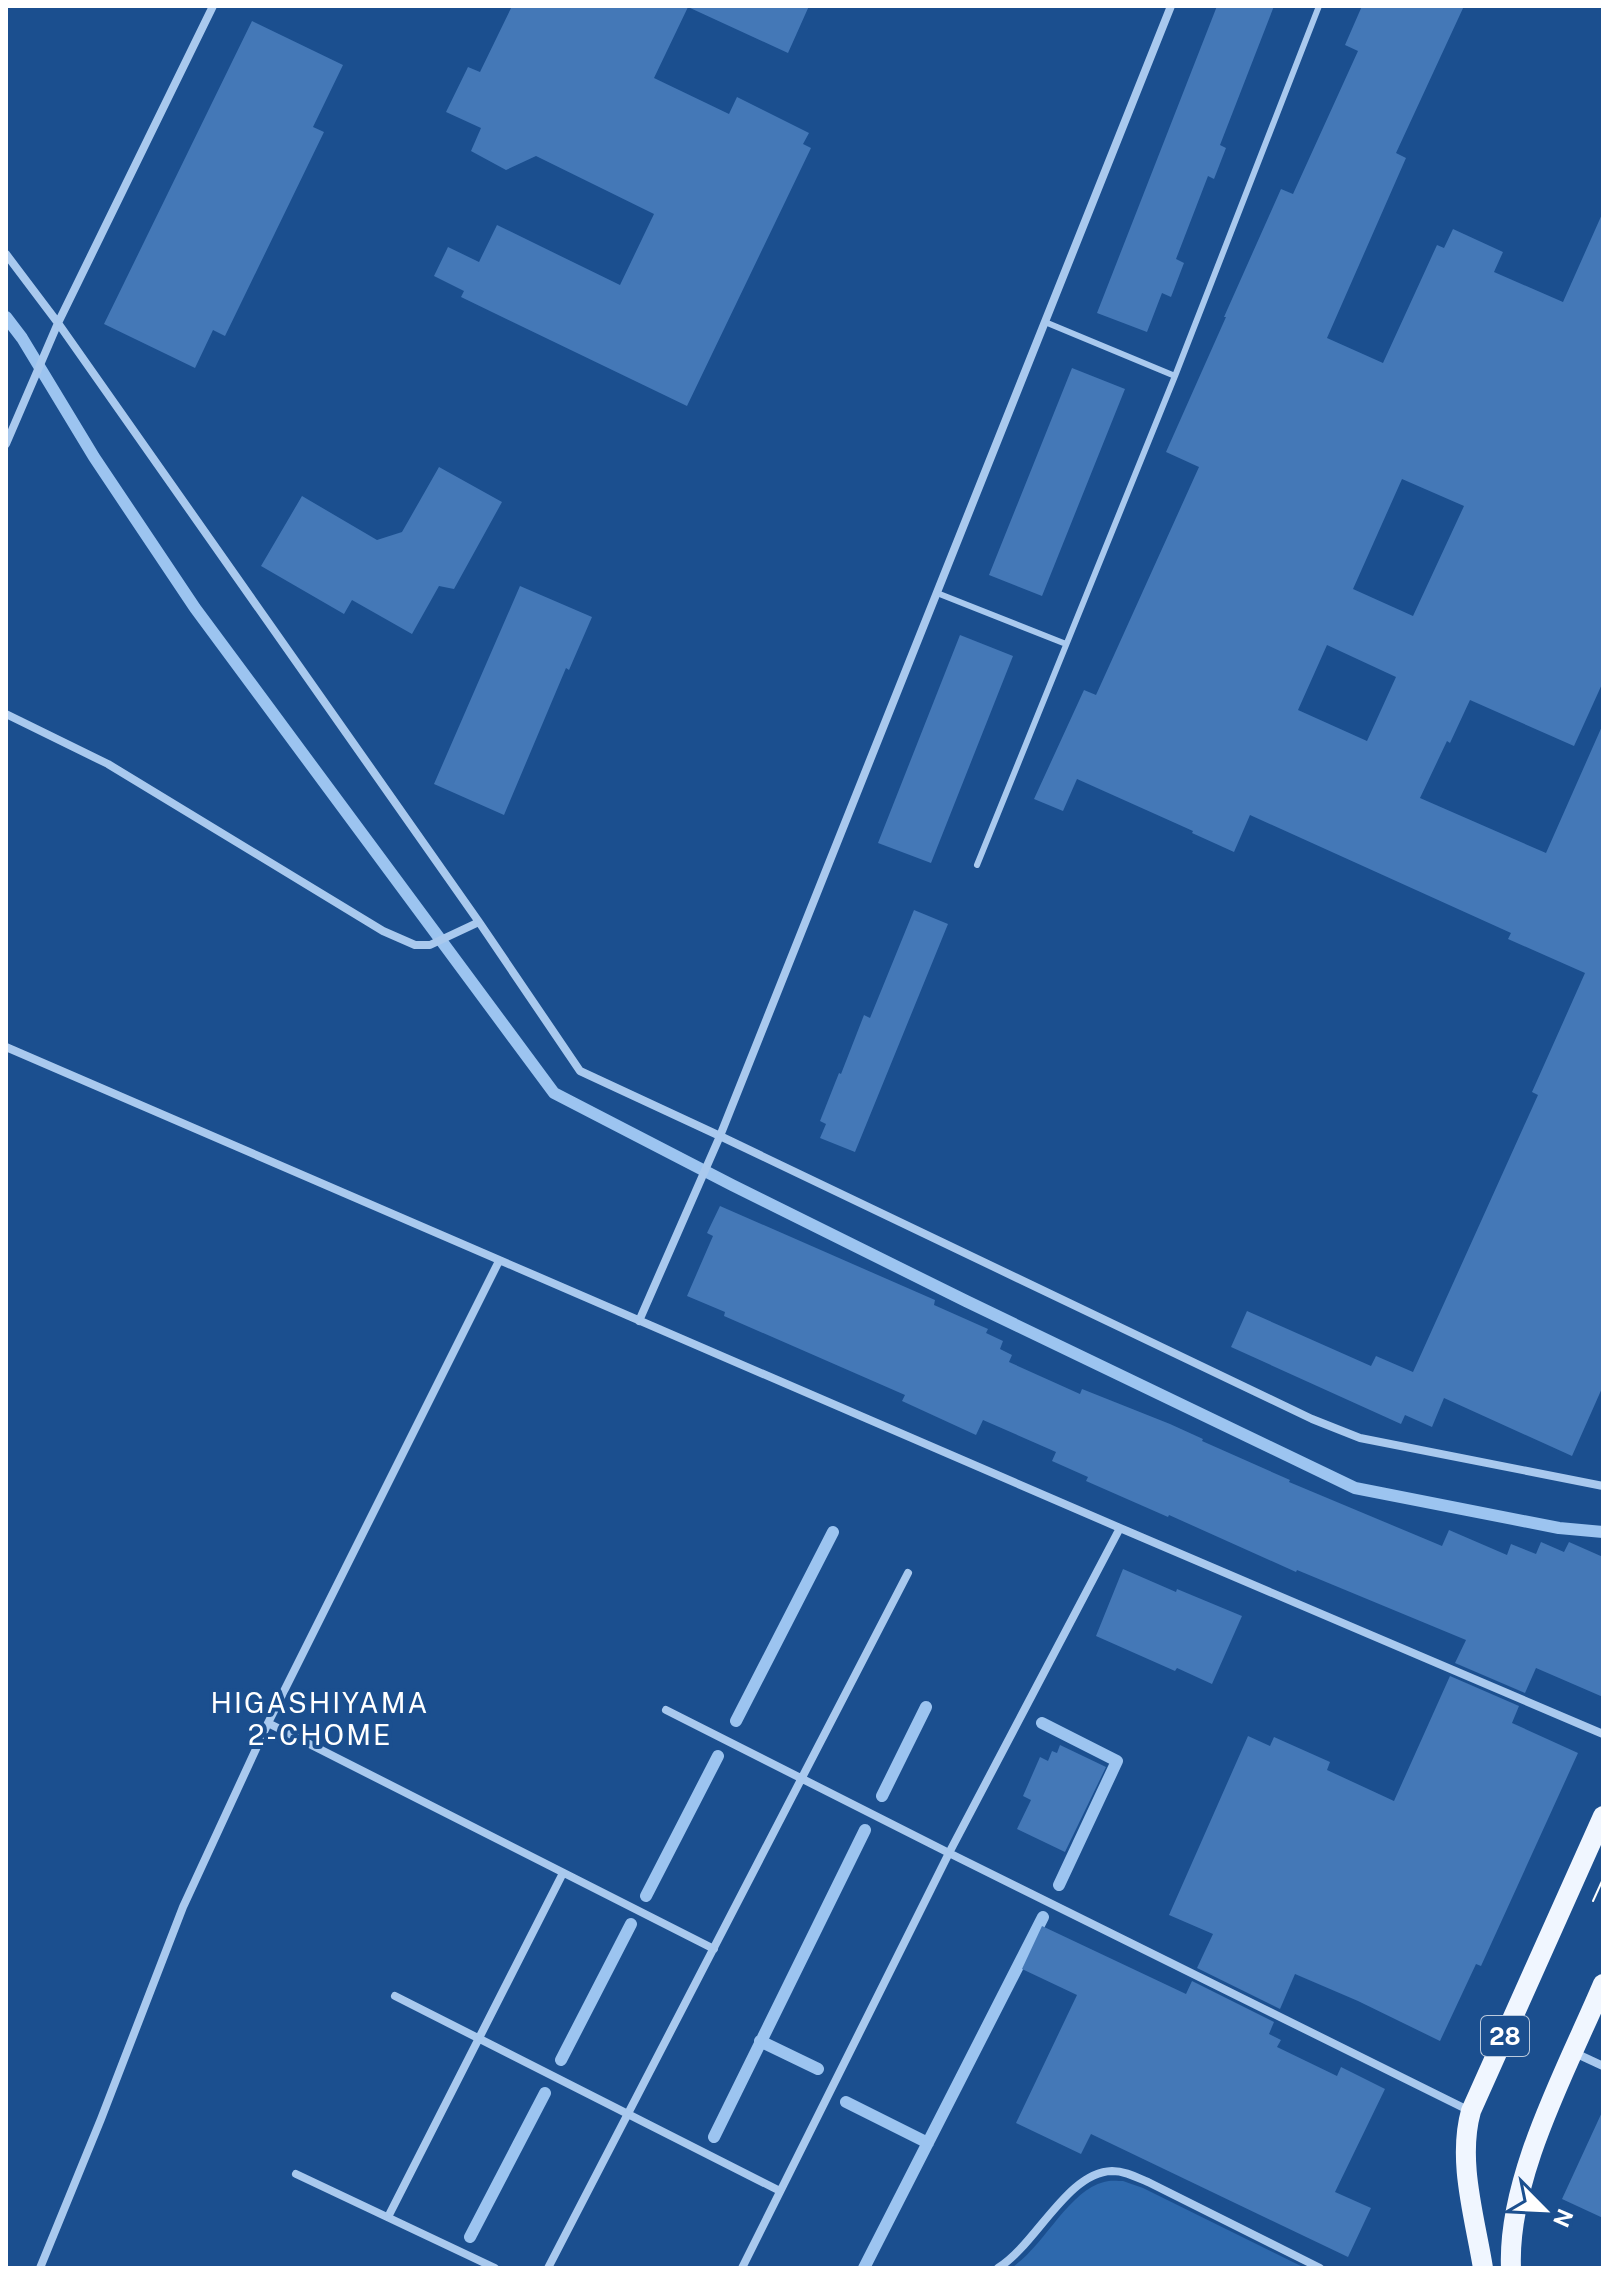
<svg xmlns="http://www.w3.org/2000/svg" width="1609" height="2274" viewBox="0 0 1609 2274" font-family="'Public Sans',sans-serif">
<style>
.green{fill:#2e69ad}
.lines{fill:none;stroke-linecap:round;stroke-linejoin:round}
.stream{stroke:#9cc4f0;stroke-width:12}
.building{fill:#4478b7;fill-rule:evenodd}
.lane{stroke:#a9c9ee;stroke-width:6}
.street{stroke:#a9c9ee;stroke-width:8}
.primary{stroke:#f0f6ff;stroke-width:20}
.tram{stroke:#fff;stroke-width:2}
.labels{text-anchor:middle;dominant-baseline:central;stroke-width:8;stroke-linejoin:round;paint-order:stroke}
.shield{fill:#1b4f8f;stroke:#bbcadd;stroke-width:2}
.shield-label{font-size:24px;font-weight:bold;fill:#fff}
.neighbourhood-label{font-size:28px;letter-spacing:2px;fill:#fff;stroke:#1b4f8f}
</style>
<rect width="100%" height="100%" fill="#1b4f8f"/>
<path class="green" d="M 1123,2181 L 1143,2188 L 1305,2268 L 1011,2268 C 1043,2248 1068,2191 1104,2182 C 1110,2180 1118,2181 1123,2181 Z"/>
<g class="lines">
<path class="stream" d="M 6,317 L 22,338 L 94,457 L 195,608 L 554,1093 L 732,1185 L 966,1301 L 1355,1488 L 1559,1528 L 1603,1532
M 736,1721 L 833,1532
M 1042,1723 L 1117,1761 L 1059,1885
M 882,1796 L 926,1707
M 646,1896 L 718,1756
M 760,2041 L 818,2069
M 561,2060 L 631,1924
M 846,2102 L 928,2143
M 714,2137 L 865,1830
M 470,2237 L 545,2093
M 864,2268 L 1043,1917"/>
</g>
<path class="building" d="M 512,6 L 809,6 L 788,53 L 688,7 L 654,78 L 729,114 L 737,97 L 809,133 L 803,144 L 811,148 L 687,406 L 461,297 L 464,291 L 434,276 L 448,247 L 479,262 L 497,225 L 620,285 L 654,214 L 536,156 L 506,170 L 471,151 L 481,128 L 446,112 L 468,67 L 480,72 Z
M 1217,6 L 1274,6 L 1220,145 L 1226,148 L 1214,179 L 1208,176 L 1176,259 L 1184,263 L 1171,297 L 1162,293 L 1147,332 L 1097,313 Z
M 1362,6 L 1464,6 L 1396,153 L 1406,158 L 1327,338 L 1383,363 L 1437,245 L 1444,248 L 1453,229 L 1503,252 L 1494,272 L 1563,302 L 1603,212 L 1603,682 L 1574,746 L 1470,700 L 1450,743 L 1447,741 L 1420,798 L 1546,853 L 1603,724 L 1603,1386 L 1572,1456 L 1444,1398 L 1432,1427 L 1405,1415 L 1401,1424 L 1231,1347 L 1247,1311 L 1371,1366 L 1376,1356 L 1413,1372 L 1538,1095 L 1532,1092 L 1585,973 L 1508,939 L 1511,933 L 1250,815 L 1234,852 L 1192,833 L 1193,831 L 1077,779 L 1063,811 L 1034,799 L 1084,690 L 1096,695 L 1199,467 L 1166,452 L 1226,317 L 1224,317 L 1281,189 L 1293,194 L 1358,51 L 1345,45 ZM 1402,479 L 1464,506 L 1413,616 L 1353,589 ZM 1327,645 L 1396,677 L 1367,741 L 1298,710 Z
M 252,21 L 343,65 L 313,127 L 324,132 L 225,336 L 213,330 L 195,368 L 104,324 Z
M 1072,368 L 1125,389 L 1042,596 L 989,575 Z
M 439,467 L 502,502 L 454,589 L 439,586 L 412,634 L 352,600 L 344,614 L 261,566 L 302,496 L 377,540 L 402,532 Z
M 520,586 L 592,617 L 569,670 L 566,668 L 504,815 L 434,784 Z
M 960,635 L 1013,656 L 931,863 L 878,843 Z
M 914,910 L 948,924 L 855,1152 L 820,1138 L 826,1124 L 820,1121 L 839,1073 L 841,1074 L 864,1015 L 870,1018 Z
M 720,1206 L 935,1300 L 934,1305 L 988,1329 L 986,1333 L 1003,1341 L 1000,1349 L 1012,1355 L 1009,1362 L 1080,1394 L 1082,1389 L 1170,1424 L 1203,1439 L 1202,1441 L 1290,1480 L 1289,1482 L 1442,1546 L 1449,1530 L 1507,1555 L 1511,1544 L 1536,1554 L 1541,1542 L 1564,1552 L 1569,1542 L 1603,1557 L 1603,1697 L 1536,1668 L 1525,1693 L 1455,1663 L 1466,1640 L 1297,1570 L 1296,1572 L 1169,1515 L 1168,1517 L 1086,1481 L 1088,1477 L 1052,1461 L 1056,1452 L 983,1420 L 976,1435 L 902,1401 L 905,1395 L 724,1316 L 725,1312 L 687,1296 L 713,1236 L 707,1233 Z
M 1123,1569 L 1176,1592 L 1177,1589 L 1242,1616 L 1212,1684 L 1177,1668 L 1175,1671 L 1096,1636 Z
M 1450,1676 L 1519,1706 L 1512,1723 L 1578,1753 L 1481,1966 L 1476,1964 L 1440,2041 L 1358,2001 L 1295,1974 L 1280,2009 L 1197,1968 L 1213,1934 L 1169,1915 L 1248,1736 L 1270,1746 L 1274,1737 L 1330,1762 L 1327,1770 L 1394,1801 Z
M 1060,1745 L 1106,1767 L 1065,1852 L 1017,1829 L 1031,1800 L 1023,1796 L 1040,1757 L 1048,1761 L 1052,1751 L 1057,1753 Z
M 1042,1926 L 1186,1994 L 1192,1981 L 1274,2022 L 1269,2034 L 1281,2040 L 1277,2047 L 1337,2076 L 1341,2067 L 1385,2089 L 1335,2192 L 1371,2208 L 1348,2257 L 1091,2134 L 1081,2154 L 1016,2123 L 1077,1995 L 1022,1969 Z
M 1603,2110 L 1603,2218 L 1562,2199 Z"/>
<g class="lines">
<path class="lane" d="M 1045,322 L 1175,376
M 937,593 L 1066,644
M 977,865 L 1175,376 L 1319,6"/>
<path class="street" d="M 6,254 L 58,323 L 479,922 L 580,1071 L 720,1136 L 1312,1419 L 1360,1438 L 1603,1486
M 6,444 L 58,323 L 213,6
M 6,714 L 108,764 L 383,931 L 415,945 L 430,945 L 479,922
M 6,1047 L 1120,1528 L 1603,1734
M 639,1321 L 720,1136 L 1171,6
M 666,1710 L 949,1853 L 1470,2111
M 268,1723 L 714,1949
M 395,1996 L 780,2191
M 1575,2053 L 1603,2066
M 296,2174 L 495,2268
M 388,2217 L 563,1873
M 40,2268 L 101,2119 L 183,1907 L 268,1723 L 499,1261
M 548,2268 L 908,1573
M 742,2268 L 949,1853 L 1120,1528
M 998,2268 C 1036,2245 1067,2172 1112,2171 C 1125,2171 1136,2177 1148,2182 L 1320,2268"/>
<path class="primary" d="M 1483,2268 C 1475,2218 1457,2161 1471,2111 L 1603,1816
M 1511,2268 C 1507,2177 1568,2067 1603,1984"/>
<path class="tram" d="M 1593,1901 L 1603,1879"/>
</g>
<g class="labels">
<rect class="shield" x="1481" y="2016" width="48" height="40" rx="6"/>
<g class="shield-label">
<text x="1505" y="2036">28</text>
</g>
<g class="neighbourhood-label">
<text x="320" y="1702">HIGASHIYAMA<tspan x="320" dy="32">2-CHOME</tspan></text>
</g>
</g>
<rect width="1609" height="2274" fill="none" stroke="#ffffff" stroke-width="16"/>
<g transform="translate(1545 2210) rotate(114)" stroke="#1b4f8f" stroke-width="6" paint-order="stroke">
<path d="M0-6L14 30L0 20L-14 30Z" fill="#ffffff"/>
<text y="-12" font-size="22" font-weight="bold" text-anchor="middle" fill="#ffffff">N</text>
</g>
</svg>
